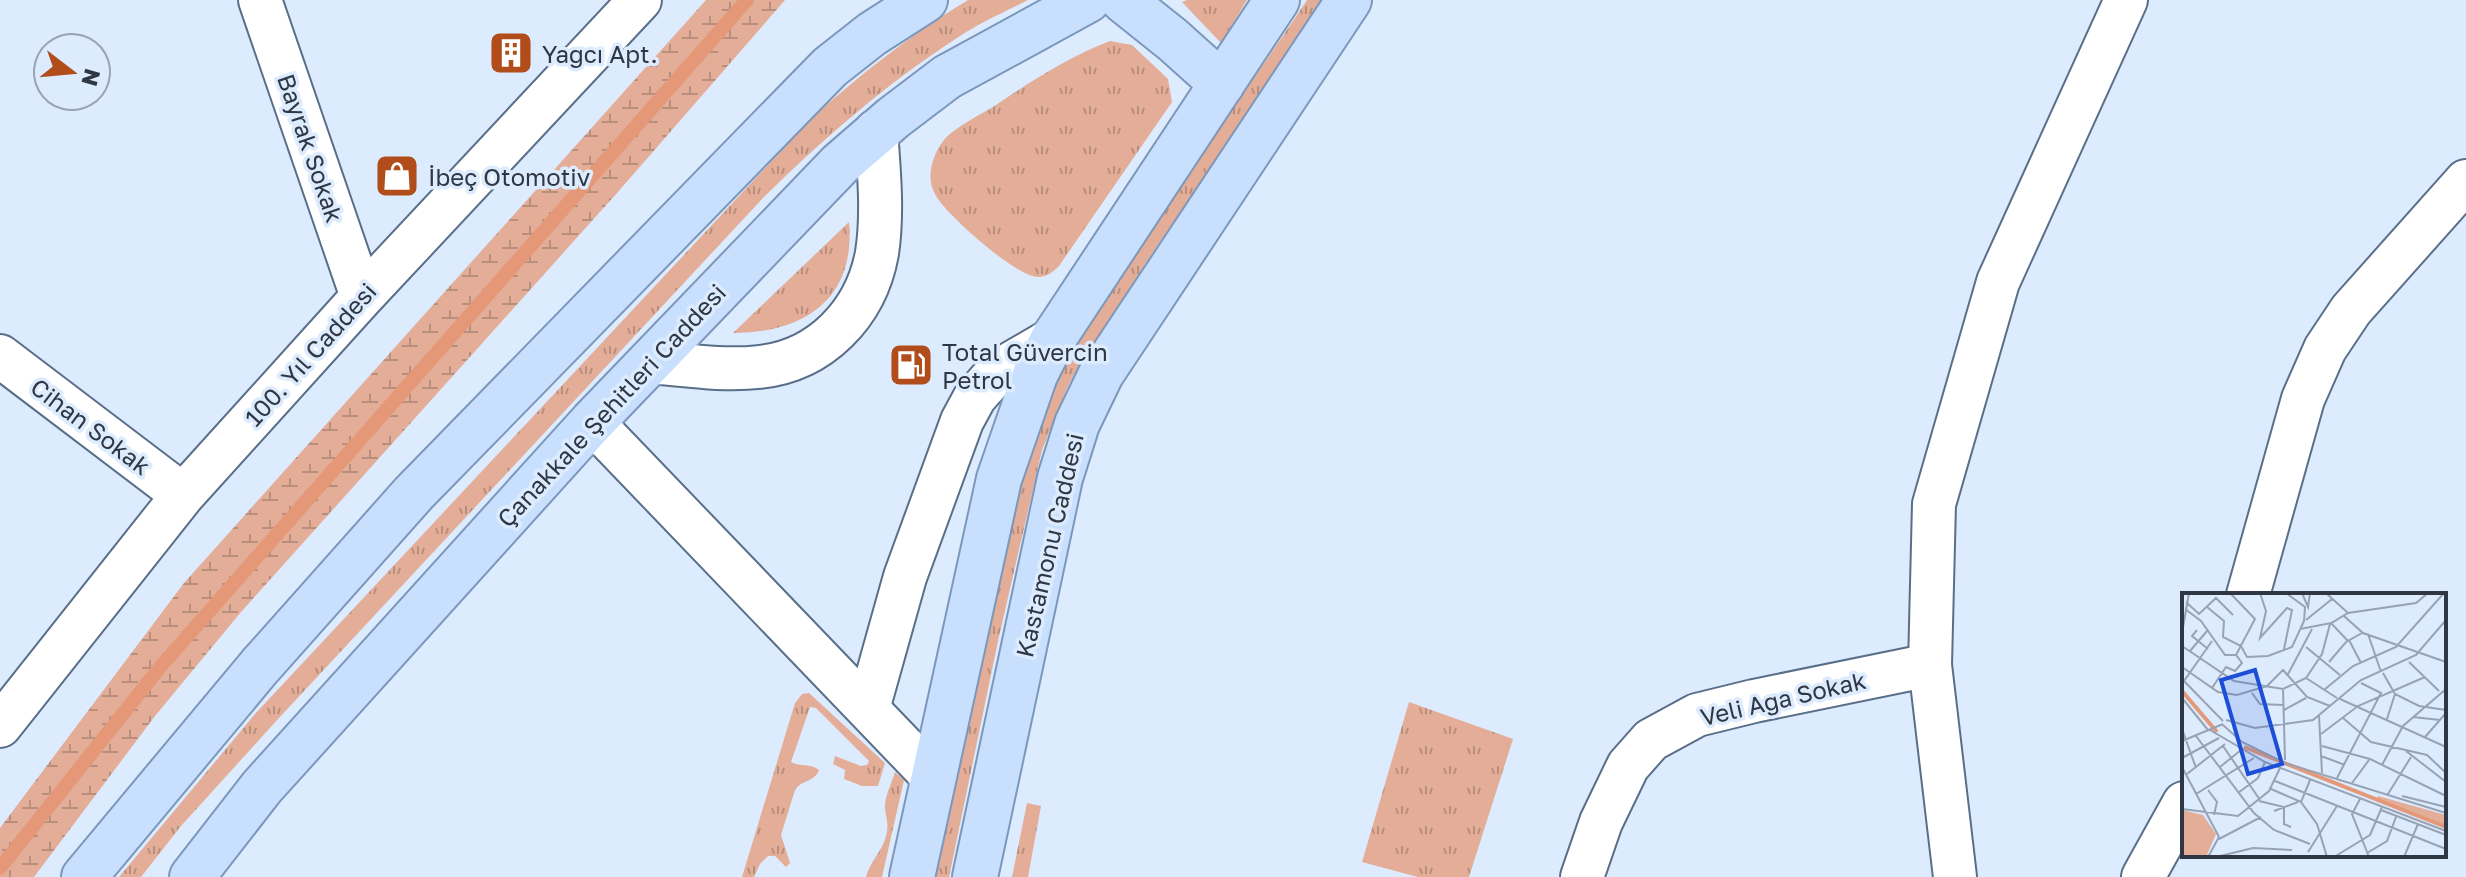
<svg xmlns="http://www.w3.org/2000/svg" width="2466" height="877" viewBox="0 0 2466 877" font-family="'Golos Text',sans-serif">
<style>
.grass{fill:url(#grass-tufts)}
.wetland{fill:url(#wetland-marsh)}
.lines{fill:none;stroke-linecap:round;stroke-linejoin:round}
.stream{stroke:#e49878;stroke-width:14}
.minor-casing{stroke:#596f89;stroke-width:46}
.major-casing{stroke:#7b97bb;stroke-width:48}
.minor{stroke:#fff;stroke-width:42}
.major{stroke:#c8e0fd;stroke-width:44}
.labels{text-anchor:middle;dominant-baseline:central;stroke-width:7;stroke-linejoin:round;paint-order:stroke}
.poi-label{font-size:24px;fill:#2e3743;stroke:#ddebfe;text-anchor:start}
.street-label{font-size:24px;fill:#2e3743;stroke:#ddebfe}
.inset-river{fill:none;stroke:#e49878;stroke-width:4}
.inset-road{fill:none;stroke:#97a3b3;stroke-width:2}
.view{fill:#1d4ed8;fill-opacity:0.15;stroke:#1d4ed8;stroke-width:4}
.inset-edge{fill:none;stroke:#2e3743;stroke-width:4}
</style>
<defs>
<pattern id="grass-tufts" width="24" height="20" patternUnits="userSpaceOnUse" patternTransform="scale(2)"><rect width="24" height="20" fill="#e3ad97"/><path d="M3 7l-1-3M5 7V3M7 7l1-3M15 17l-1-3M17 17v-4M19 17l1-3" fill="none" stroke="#b88e7d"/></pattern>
<pattern id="wetland-marsh" width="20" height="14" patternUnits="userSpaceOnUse" patternTransform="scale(2)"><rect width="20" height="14" fill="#e3ad97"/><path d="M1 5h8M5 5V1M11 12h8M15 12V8" fill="none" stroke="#b88e7d"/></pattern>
</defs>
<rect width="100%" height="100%" fill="#ddebfe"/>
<path class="grass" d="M 968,0 L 1028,0 C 1004,12 979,23 957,38 C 886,84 823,139 763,198 L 278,719 L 181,826 L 141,877 L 119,877 L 255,714 L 811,119 C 860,74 912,34 968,0 Z
M 1187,0 L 1247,0 L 1221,43 L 1182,2 Z
M 1307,0 L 1328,0 L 1155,249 L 1078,367 L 1067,388 L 1042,450 L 998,641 L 949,877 L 936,877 L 1028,451 C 1047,392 1078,341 1111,288 C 1172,189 1243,97 1307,0 Z
M 1110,41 L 1132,45 L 1168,79 L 1172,102 L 1059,266 C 1053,272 1047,277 1038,277 C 1016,277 950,217 938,199 C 932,190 929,180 931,170 C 933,156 940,142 951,133 C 964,123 979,115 993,107 C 1030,82 1068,57 1110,41 Z
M 849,222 C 856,300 803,333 733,333 Z
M 809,693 L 885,763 L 878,786 L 862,786 L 844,779 L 845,770 L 833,764 L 835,756 L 861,766 L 867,765 L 869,761 L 816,708 L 810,707 L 791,762 C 800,767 810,763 819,770 C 815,782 801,780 795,790 L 781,835 L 790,863 L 786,867 L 775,856 L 768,856 L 760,864 L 754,877 L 742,877 L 795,703 L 802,694 Z
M 1409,702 L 1513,739 L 1469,877 L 1418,877 L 1362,862 Z
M 895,772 L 904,780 L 882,877 L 866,877 C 870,861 882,852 886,836 C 890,822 884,814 885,804 C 886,794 892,782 895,772 Z
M 1027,803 L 1041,806 L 1028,877 L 1012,877 Z"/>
<path class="wetland" d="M 706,0 L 785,0 L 617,193 L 241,612 L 155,716 L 34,877 L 0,877 L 0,828 L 184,583 Z"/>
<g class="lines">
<path class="stream" d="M 0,868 L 161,666 L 747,0"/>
<g class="minor-casing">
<path id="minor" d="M 260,0 L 362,297
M 0,356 L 183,495
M 650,362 C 686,365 723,371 759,367 C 820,361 866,314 877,253 C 883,214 879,171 876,131
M 592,422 L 933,777
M 2248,595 L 2303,399 L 2325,349 L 2351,310 L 2466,181
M 868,709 L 905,577 L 962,421 L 975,397 L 998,371 L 1053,339
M 0,726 L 183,495 L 362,297 L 640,0
M 1582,877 L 1601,822 L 1628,766 L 1651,740 L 1697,715 L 1754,701 L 1930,665
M 1955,877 L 1930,665 L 1934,504 L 1998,282 L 2126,0
M 2143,877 L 2184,803"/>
</g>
<g class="major-casing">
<path id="major" d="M 1123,0 L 1173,40 L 1222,84
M 84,877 L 260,666 L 414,493 L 830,67 L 872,34 L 925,0
M 192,877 L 262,787 L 592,422 L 840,164 L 893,118 L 947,77 L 1088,0
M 912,877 L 999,479 L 1035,375 L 1053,339 L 1277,0
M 975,877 L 1060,478 L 1077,424 L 1101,374 L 1349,0"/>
</g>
<use href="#minor" class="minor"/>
<use href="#major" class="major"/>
</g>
<defs>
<g id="building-square" transform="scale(2.3)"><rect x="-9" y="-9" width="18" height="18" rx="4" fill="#b14c1b" stroke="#ddebfe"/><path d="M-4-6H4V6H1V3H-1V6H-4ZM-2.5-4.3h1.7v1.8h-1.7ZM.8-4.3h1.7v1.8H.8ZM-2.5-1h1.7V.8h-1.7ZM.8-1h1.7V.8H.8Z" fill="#fff"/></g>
<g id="shop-square" transform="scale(2.3)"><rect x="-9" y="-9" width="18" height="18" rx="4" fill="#b14c1b" stroke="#ddebfe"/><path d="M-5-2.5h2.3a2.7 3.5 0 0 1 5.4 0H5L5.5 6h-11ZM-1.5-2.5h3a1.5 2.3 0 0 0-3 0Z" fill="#fff"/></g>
<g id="fuel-square" transform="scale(2.3)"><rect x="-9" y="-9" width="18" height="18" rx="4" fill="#b14c1b" stroke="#ddebfe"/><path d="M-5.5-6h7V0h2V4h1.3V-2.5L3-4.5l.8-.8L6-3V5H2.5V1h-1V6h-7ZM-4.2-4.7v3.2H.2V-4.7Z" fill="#fff"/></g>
</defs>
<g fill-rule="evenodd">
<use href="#building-square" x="511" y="53"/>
<use href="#shop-square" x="397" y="176"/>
<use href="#fuel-square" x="911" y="365"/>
</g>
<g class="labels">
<g class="poi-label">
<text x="542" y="53">Yağcı Apt.</text>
<text x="428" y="176">İbeç Otomotiv</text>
<text x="942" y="351">Total Güvercin<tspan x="942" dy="28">Petrol</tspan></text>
</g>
<g class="street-label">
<text transform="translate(311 148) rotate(71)">Bayrak Sokak</text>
<text transform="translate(310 354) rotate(-48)">100. Yıl Caddesi</text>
<text transform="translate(611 405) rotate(-47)">Çanakkale Şehitleri Caddesi</text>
<text transform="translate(91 426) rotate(37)">Cihan Sokak</text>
<text transform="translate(1049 545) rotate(-77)">Kastamonu Caddesi</text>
<text transform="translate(1783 698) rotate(-13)">Veli Ağa Sokak</text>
</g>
</g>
<g transform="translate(2182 593)">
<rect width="264" height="264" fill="#ddebfe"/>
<path d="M 0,217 L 21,222 L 34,241 L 24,264 L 0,264 Z" fill="#e3ad97"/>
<path d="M 196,203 L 264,222 L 264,233 L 194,207 Z" fill="#e3ad97"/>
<path class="inset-river" d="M 0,98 L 35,139M 62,154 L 264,234"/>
<path class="inset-road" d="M 48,0 L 73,26 L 54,62M 78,0 L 84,18 L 78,45 L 105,15 L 110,17 L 102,56M 120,0 L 126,14 L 128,0M 144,0 L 166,20M 4,9 L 17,21 L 34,5 L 51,22M 25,14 L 42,28 L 41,44 L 59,53 L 65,64 L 86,63 L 110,54 L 122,28 L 123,14 L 104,0M 3,16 L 19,28 L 43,62 L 54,62 L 60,70 L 53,78 L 44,74 L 30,95M 162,23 L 181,40 L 264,69M 124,27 L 150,6M 118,36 L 149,30 L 166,48M 15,37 L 10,43 L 26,56M 0,40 L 7,0M 186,41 L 199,79M 167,47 L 179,70M 0,53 L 52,88 L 101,96 L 124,85 L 140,61 L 148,31 L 166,20 L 234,10 L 246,0M 124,54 L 158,82M 8,58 L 25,38M 147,69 L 164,49 L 180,40M 227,69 L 257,98M 0,74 L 36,99 L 55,102 L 85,93 L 101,77 L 125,104 L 148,113M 201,80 L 213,101 L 237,113 L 264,117M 105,83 L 130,36M 124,85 L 155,105M 0,86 L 41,128M 2,88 L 30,48M 101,96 L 103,167M 142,97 L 171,73 L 214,54 L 262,0M 70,100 L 78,111 L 101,112M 0,105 L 26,137M 158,106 L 264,154M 102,117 L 124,105M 137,123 L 140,180M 231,124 L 258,127M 161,125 L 189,149 L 245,162 L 264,180M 205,126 L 213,101M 44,127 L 73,135 L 131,127 L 179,87 L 234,62 L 264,27M 41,132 L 60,149 L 103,170 L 264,220M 0,136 L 14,175M 28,137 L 83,169 L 264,238M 139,141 L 176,113 L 243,84M 14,143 L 72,220 L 92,237 L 128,251M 243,144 L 264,120M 0,148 L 41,131M 41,153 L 78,207M 140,153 L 188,166 L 264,203M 224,158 L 264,189M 139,163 L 163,172M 0,165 L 37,145M 200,172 L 221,133 L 264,96M 0,174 L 37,244 L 26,264M 38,174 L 59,157M 5,181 L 43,151M 155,185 L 199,100 L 179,90M 128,187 L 119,209 L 135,231 L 145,264M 93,188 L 264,256M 170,190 L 187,167M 89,196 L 119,209M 26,197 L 35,209 L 32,222M 56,200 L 76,185 L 83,169M 14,201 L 72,165M 206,201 L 229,164M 220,203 L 264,214M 178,206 L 170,221 L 187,264M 77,208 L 102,214 L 102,231 L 109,234M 0,216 L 56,223 L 87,198 L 98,175M 199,217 L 264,242M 92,218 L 116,209M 37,246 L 79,224M 126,259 L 155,213M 185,260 L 205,248 L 214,224M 34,264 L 71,255 L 110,257M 152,264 L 188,242 L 200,214M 222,264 L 236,231"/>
<path class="view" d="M 73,77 L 100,171 L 66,181 L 39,87 Z"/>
<rect width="264" height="264" class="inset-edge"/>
</g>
<g transform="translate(72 72) rotate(106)"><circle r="38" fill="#ddebfe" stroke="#97a3b3" stroke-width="2"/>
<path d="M0-6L14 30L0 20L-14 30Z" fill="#b14c1b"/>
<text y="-12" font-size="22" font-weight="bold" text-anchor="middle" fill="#2e3743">N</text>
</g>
</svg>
